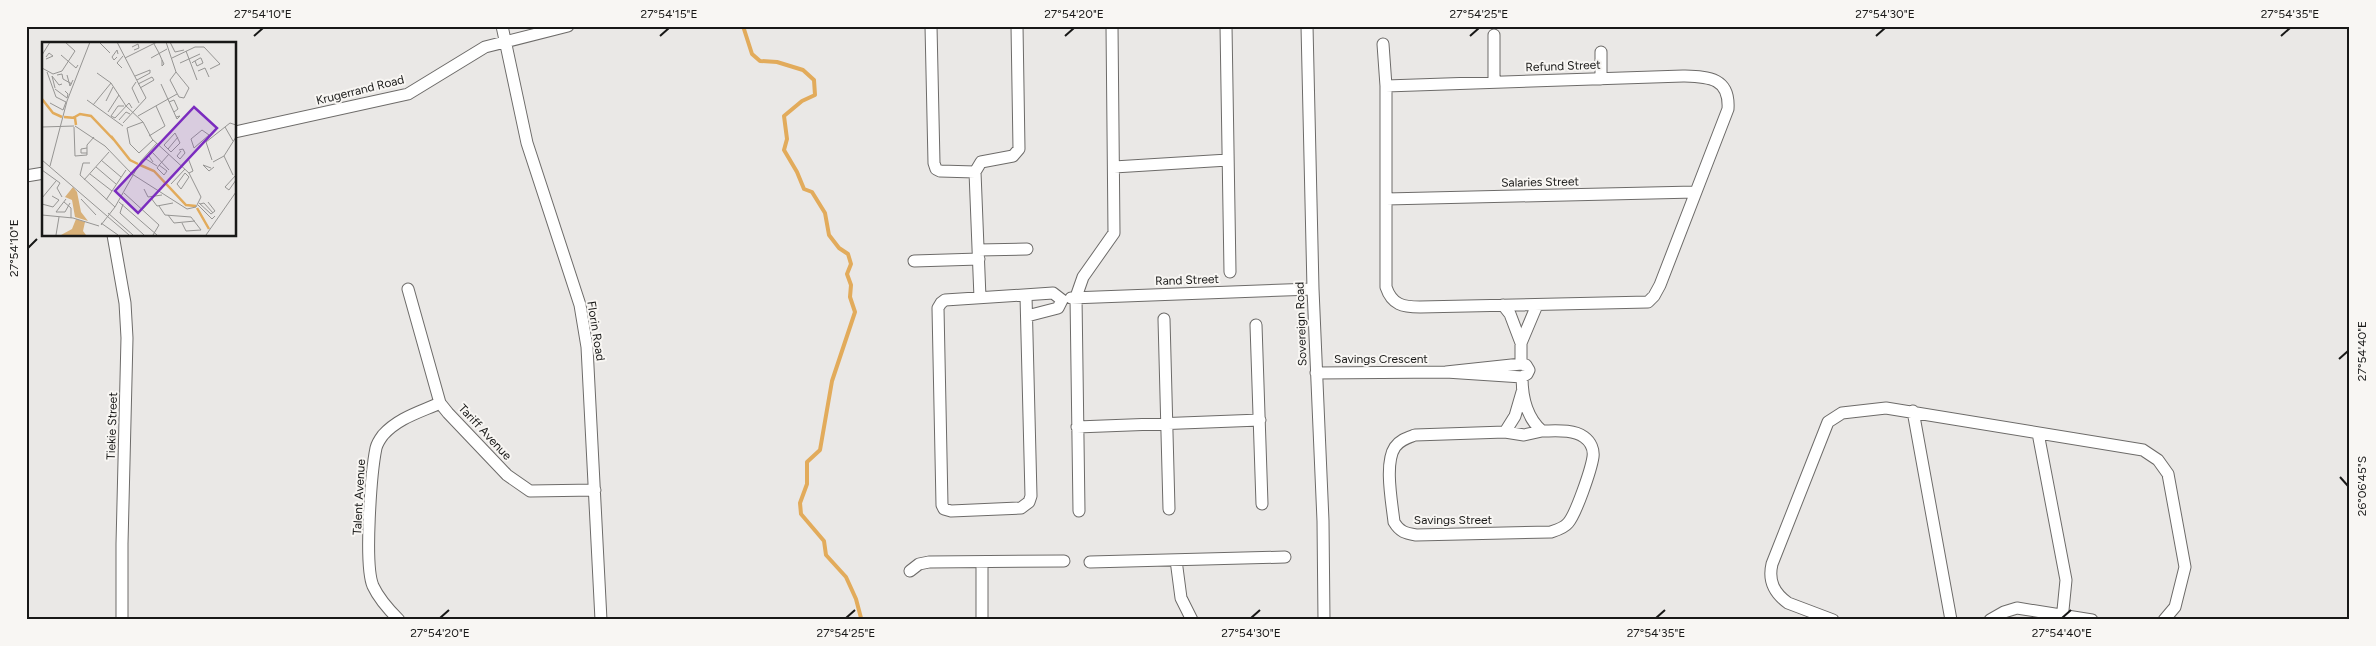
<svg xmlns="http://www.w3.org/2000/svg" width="2376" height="646" viewBox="0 0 2376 646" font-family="Figtree,sans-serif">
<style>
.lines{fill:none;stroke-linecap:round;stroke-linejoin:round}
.stream{stroke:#e2ab5b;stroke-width:4}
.minor-casing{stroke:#6d6b69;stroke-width:13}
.minor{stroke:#fff;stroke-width:11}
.ticks{fill:none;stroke:#181817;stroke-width:2}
.labels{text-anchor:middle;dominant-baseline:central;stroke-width:4;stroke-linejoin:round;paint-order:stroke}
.street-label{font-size:12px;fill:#181817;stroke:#f8f6f3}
.inset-river{fill:none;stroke:#e2ab5b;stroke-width:2.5}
.inset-road{fill:none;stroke:#969593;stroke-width:1}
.view{fill:#7b2cbf;fill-opacity:0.15;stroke:#7b2cbf;stroke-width:2.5}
.inset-edge{fill:none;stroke:#181817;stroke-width:2.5}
.neatline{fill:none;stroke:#181817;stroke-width:2}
.ticks-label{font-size:12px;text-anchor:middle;fill:#181817}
</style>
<rect width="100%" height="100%" fill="#eae8e6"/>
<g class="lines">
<path class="stream" d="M 743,26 L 752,54 L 760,61 L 777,62 L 803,70 L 814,80 L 815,95 L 802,101 L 784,116 L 787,139 L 784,150 L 797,172 L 804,189 L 812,192 L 825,213 L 829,235 L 839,248 L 848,254 L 851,264 L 847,274 L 851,285 L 850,297 L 855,312 L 832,381 L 820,450 L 807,462 L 807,484 L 800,503 L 801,514 L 824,541 L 826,555 L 846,577 L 856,599 L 861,618 L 858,620"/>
<g class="minor-casing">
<path id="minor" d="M 502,26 L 527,143 L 580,305 L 587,347 L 601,620
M 931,26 L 934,163 L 936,169 L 940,171 L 975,172
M 1226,26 L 1230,272
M 1307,26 L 1313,289 L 1323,521 L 1324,620
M 1494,35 L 1494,82
M 1383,44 L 1386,86
M 1601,52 L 1601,79
M 1683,76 C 1708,77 1730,77 1728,109 L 1660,285 L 1654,296 L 1648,302 L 1420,307 C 1403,307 1392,305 1386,287 L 1386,86 Z
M 235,132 L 408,94 L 485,47 L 568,26
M 1114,167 L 1228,160
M 26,176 L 44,173
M 1386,199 L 1695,192
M 113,235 L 125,303 L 127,338 L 122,544 L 122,620
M 978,250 L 1027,249
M 914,261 L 979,259
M 408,289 L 440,403 L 448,413 L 507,475 L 530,491 L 595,490
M 1026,296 L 1031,496 L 1029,502 L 1021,508 L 951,511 L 944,509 L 942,505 L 938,308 L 941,303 L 945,300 L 1053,293 L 1062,300
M 980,298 L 975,172 L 981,162 L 1013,156 L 1019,149 L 1017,26
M 1071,298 L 1313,289
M 1503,305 L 1510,314 L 1521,343
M 1027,316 L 1058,308 L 1062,300
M 1164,319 L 1169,509
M 1256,325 L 1262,504
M 1521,364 L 1521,343 L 1537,305
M 1316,373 L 1446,372 L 1522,377 L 1527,374 L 1529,370 L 1526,365 L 1521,364 L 1446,372
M 1522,377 C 1522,397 1526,417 1542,431
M 1913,411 L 1951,620
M 1077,427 L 1260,420
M 1542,431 C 1555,431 1573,429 1584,437 C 1591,442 1594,450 1593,457 C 1591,470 1576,514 1568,523 C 1564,528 1557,530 1551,532 L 1416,535 C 1405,533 1400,532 1394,522 C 1392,503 1384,463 1395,447 C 1400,440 1407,438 1415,435 L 1505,432 L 1524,435 Z
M 1505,432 L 1515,416 L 1522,392
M 2038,433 L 2066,580 L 2062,620
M 1079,511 L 1076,297 L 1083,277 L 1114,233 L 1112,26
M 1176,560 L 1181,598 L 1192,620
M 982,562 L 982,620
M 1090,562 L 1285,557
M 910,571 L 919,564 L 929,562 L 1064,561
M 399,620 C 389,610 379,599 373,586 C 364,565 371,473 376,448 C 377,444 380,439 383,435 C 398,418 420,412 440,403
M 1833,620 L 1788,603 C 1774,593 1768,581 1772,564 L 1828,422 L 1842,413 L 1886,408 L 2143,450 L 2158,460 L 2168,474 L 2185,567 L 2175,607 L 2164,620
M 1990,620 L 2004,612 L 2017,608 L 2092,620"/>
</g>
<use href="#minor" class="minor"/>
</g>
<path class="ticks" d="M 254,36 L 263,28M 660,36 L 669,28M 1065,36 L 1074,28M 1470,36 L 1479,28M 1876,36 L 1885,28M 2281,36 L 2290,28M 28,248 L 37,239M 2339,359 L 2348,351M 2340,477 L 2348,486M 440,618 L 449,610M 846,618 L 855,610M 1251,618 L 1260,610M 1656,618 L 1665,610M 2062,618 L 2071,610"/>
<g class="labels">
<g class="street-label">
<text transform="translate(1563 66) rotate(-2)">Refund Street</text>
<text transform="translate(360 90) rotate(-14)">Krugerrand Road</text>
<text transform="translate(1540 182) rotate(-1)">Salaries Street</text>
<text transform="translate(1187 280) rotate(-2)">Rand Street</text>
<text transform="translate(1301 324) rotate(-92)">Sovereign Road</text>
<text transform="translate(596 331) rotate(81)">Florin Road</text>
<text x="1381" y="359">Savings Crescent</text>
<text transform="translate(112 426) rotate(-88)">Tiekie Street</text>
<text transform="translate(485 432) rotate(47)">Tariff Avenue</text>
<text transform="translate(359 497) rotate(-87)">Talent Avenue</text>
<text x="1453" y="520">Savings Street</text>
</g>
</g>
<g transform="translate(42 42)">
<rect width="194" height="194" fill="#eae8e6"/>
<path d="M 31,145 L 35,150 L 39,170 L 46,179 L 33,175 L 30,158 L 23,155 ZM 34,177 L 43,180 L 41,189 L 44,193 L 19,193 L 30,187 Z" fill="#d8b078"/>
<path class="inset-river" d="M 0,57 L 11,71 L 20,75M 22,75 L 33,76 L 34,83M 31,76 L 38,72 L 49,74 L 72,98M 69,94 L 88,118 L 96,122M 98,123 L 112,129 L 144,163 L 154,164M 155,166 L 167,187"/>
<path class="inset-road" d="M 57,0 L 68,11M 75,0 L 104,56 L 81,81M 124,0 L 134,30 L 147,46 L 142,56 L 137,55 L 128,38 L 134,30M 128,0 L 133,10 L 142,8M 112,2 L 117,11 L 120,18 L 122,22 L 120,24 L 120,18M 90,5 L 96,2 L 97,6 L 92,8M 144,9 L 155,38M 0,13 L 8,0M 19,13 L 34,26 L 36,23M 4,15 L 7,11 L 11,14 L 4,17M 75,15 L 72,18 L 70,15 L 75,8 L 76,12M 83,16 L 115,0M 109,16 L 125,7M 130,16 L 153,5 L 162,5 L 178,22 L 168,27M 138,21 L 158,12M 150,21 L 151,20 L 153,19 L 158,16 L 159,16 L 161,21 L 155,24 L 153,19M 0,26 L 11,32 L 20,29 L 33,9 L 23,0M 80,26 L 75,21 L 81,14M 156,29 L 163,26 L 167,35M 5,30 L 14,55 L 24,60 L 21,68 L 8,61M 55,31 L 69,41 L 84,64 L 101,80 L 110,97 L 147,131 L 159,155 L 154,165 L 145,167M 15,33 L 20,32 L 21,37 L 30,42M 25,33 L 28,44 L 31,38M 93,34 L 108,28 L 108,31 L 95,38M 94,40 L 90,46 L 97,61M 96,42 L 110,35 L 112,38 L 98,46M 119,42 L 135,77 L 138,74 L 134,75M 13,46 L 10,34 L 17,43 L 20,42M 13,47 L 25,56 L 26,52 L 23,49M 45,58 L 81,84M 64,59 L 71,45M 127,60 L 132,58 L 136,67 L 132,70M 51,63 L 69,41M 82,64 L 76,64 L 69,74 L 73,76 L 87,61 L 90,66M 66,70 L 77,53M 96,74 L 135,52M 77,78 L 84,70 L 88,72M 101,80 L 85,86 L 88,102 L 97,111 L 111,98M 33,84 L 63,104 L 90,132 L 145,167M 0,85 L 32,84M 32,85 L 33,114 L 45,113 L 45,103 L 52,95M 183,85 L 191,99M 160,88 L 167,93 L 152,106 L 149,97 ZM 133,91 L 138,101 L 129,110 L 122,103 ZM 107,94 L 123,84 L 114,64M 126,107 L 136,95M 137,108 L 141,107 L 143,111 L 138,117 L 135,114 L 139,109M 110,110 L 127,128M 45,111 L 39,111 L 39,107 L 45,106M 182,114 L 191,133M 146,116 L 151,129 L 147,131M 0,118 L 87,193M 59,118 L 79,135M 170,118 L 164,100 L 188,81 L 194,83M 111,120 L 107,114 L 104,117 L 115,124M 171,120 L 182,114 L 194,95M 48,121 L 41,121 L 38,133 L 73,165M 117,123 L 125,129 L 122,133 L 115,126 L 118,122 L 119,121 L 127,112M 8,124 L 25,59 L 48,0M 54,125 L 74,142M 169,126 L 161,123 L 167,129 L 172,125M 0,128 L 18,141 L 15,146 L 20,155M 143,131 L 147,135 L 139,147 L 135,142 ZM 48,132 L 70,149M 194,133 L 183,145 L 187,148 L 194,138M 42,138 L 67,110M 129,142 L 143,127M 102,147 L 106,155 L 120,153M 82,151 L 117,183 L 111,193M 0,156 L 14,139M 109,156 L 115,164 L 131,161M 24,157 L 14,170 L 23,170 L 28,161M 39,157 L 54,173M 64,158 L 84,128M 22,160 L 29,166 L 29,176M 77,160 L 115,193M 157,161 L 169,172 L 173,169 L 166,160M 0,162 L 11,165 L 17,158 L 10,154M 81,162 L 78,171 L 102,193M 158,162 L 162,161 L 171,171M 156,163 L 170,177 L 173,174M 117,164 L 123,173 L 149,175 L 159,188 L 144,189 L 140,181M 66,171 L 91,193M 0,173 L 31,176 L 57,184M 126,173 L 132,181 L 153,179M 59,181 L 76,193M 59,183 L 73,165 L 99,119 L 115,101M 14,193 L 17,175M 164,193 L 194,150"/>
<path class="view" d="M 152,65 L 175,86 L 96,171 L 73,149 Z"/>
<rect width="194" height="194" class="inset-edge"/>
</g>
<rect width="2376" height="646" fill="none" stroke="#f8f6f3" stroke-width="55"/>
<rect x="28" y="28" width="2320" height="590" class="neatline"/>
<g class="ticks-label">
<text x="263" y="18">27°54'10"E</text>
<text x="669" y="18">27°54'15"E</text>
<text x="1074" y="18">27°54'20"E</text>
<text x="1479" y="18">27°54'25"E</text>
<text x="1885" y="18">27°54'30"E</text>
<text x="2290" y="18">27°54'35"E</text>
<text transform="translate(14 248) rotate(-90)" y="4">27°54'10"E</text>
<text transform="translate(2362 351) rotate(-90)" y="4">27°54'40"E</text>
<text transform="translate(2362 486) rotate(-90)" y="4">26°06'45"S</text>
<text x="440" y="637">27°54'20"E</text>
<text x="846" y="637">27°54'25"E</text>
<text x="1251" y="637">27°54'30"E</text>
<text x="1656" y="637">27°54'35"E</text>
<text x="2062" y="637">27°54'40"E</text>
</g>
</svg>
